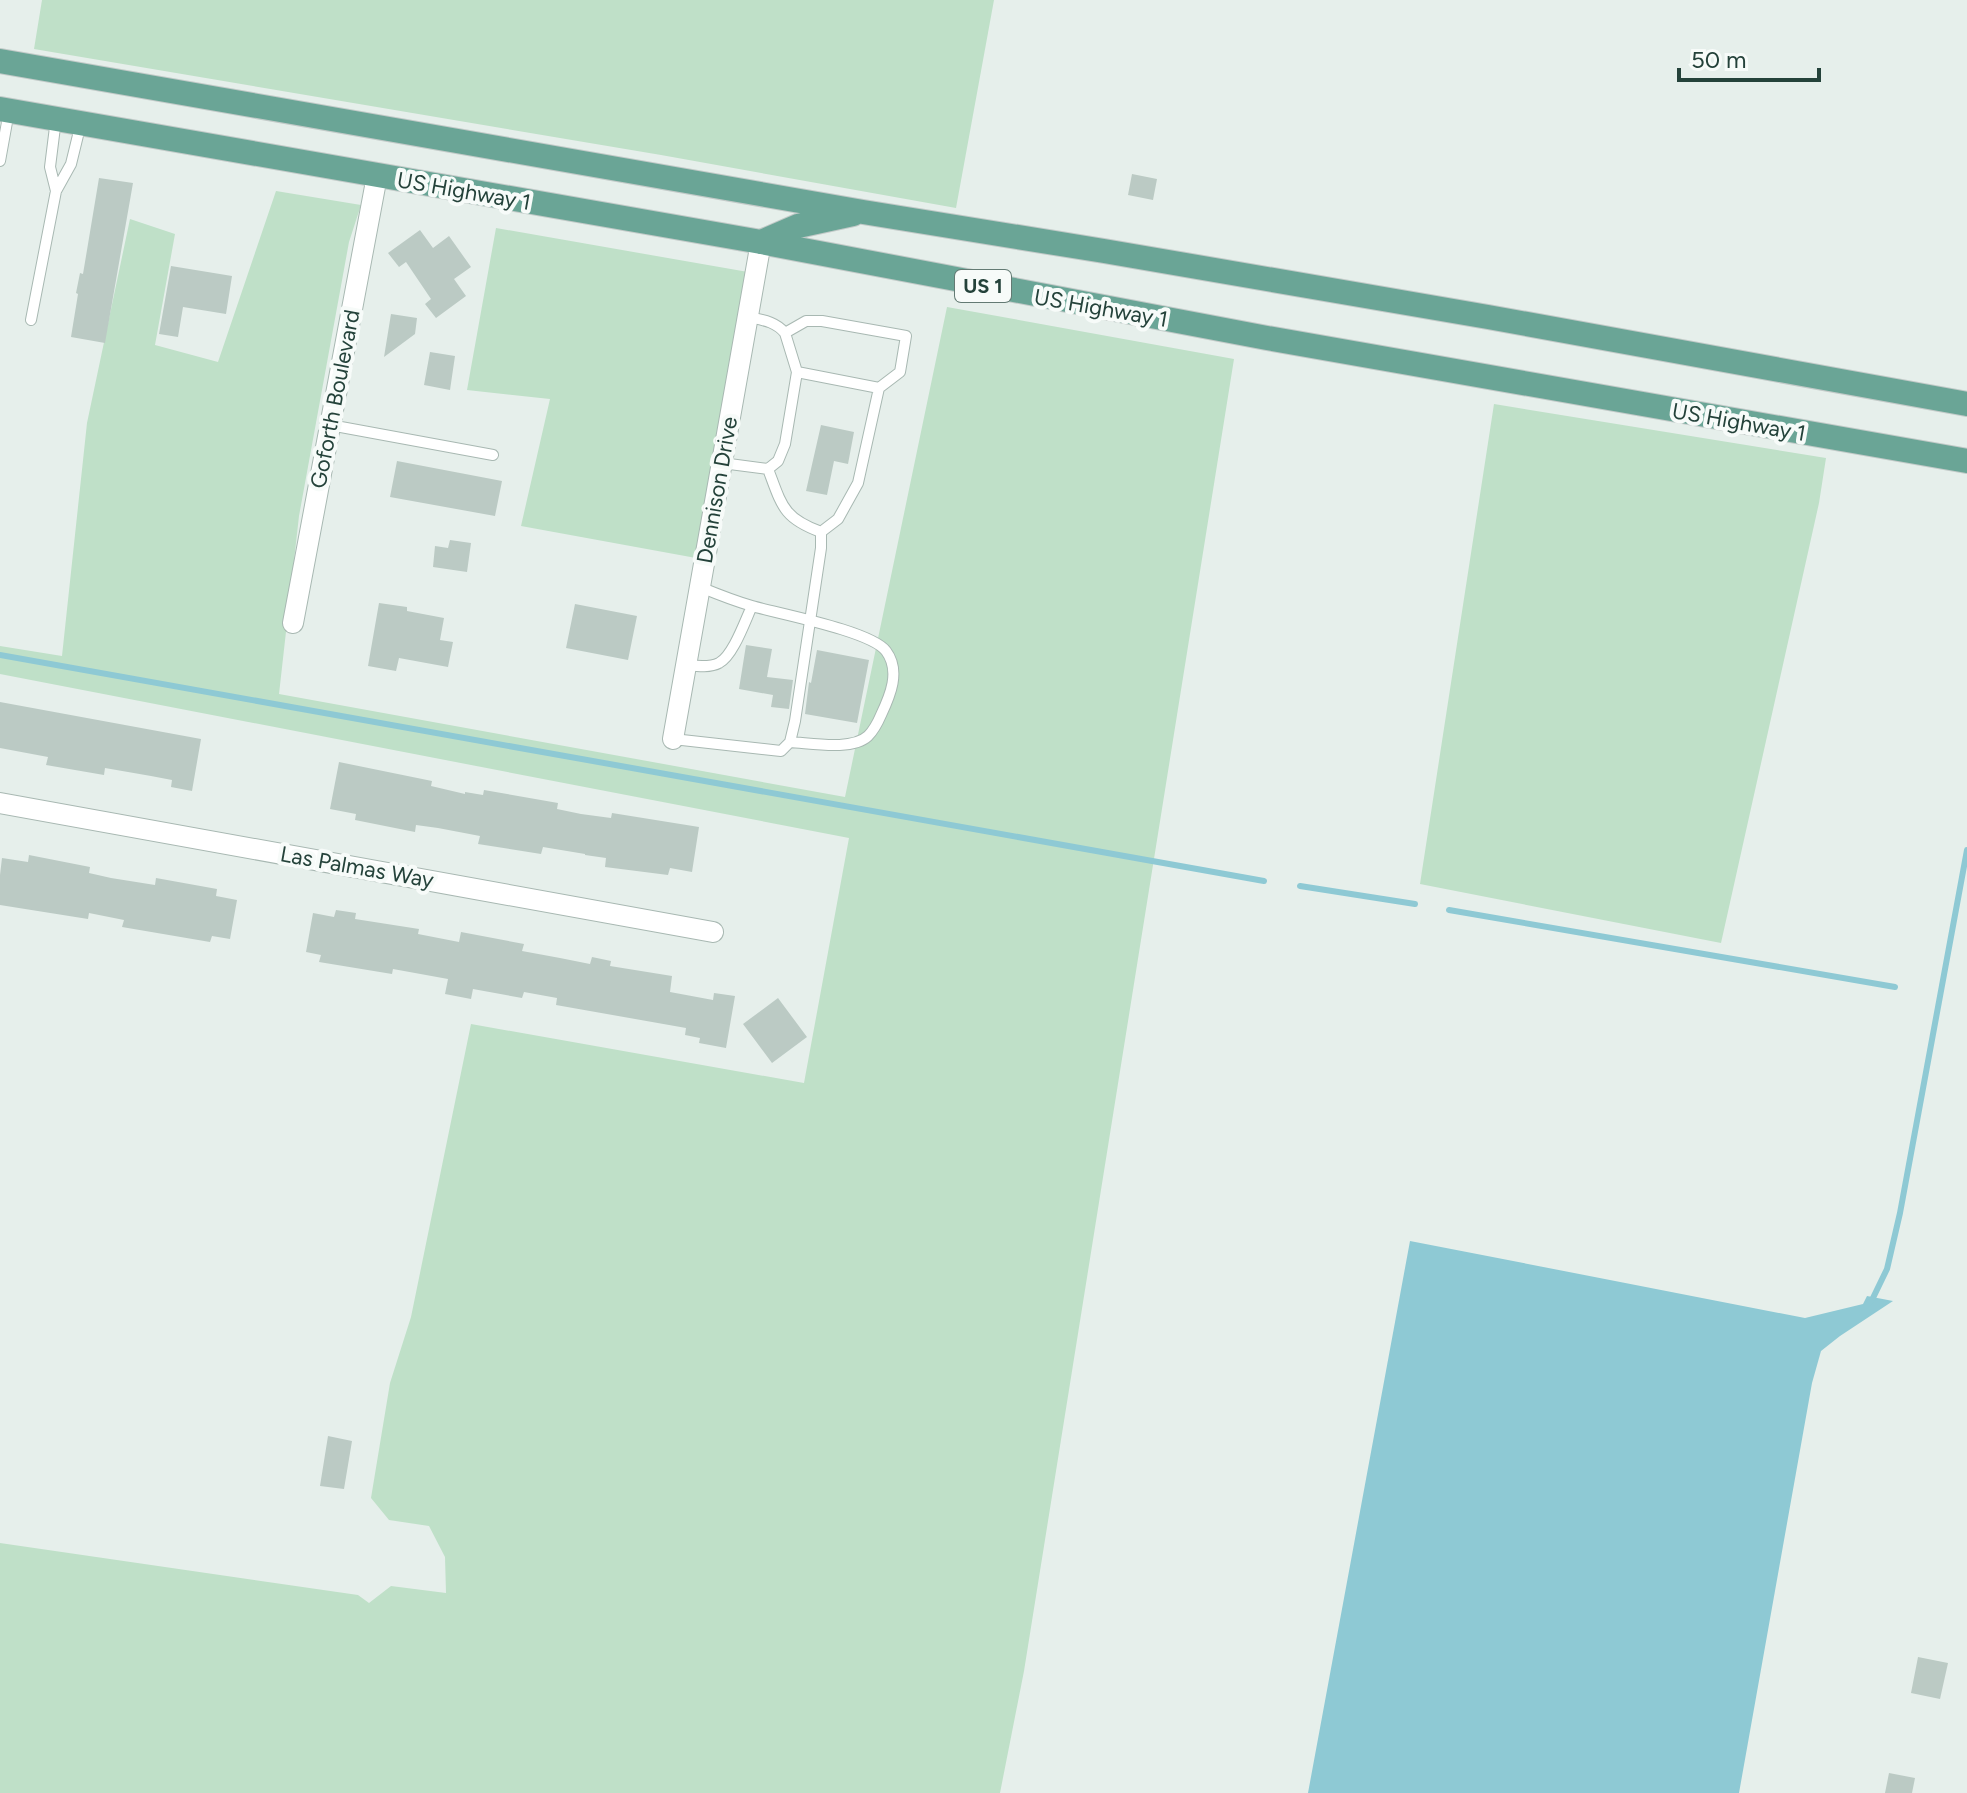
<svg xmlns="http://www.w3.org/2000/svg" width="1967" height="1793" viewBox="0 0 1967 1793" font-family="Figtree,sans-serif">
<style>
.green{fill:#bfe0c8}
.water{fill:#8ec9d4}
.lines{fill:none;stroke-linecap:round;stroke-linejoin:round}
.stream{stroke:#8ec9d4;stroke-width:6}
.building{fill:#bbcac4}
.lane-casing{stroke:#a8b8b2;stroke-width:12}
.street-casing{stroke:#a8b8b2;stroke-width:22}
.primary-casing{stroke:#c2cac8;stroke-width:26}
.lane{stroke:#fff;stroke-width:10}
.street{stroke:#fff;stroke-width:20}
.primary{stroke:#6aa596;stroke-width:24}
.labels{text-anchor:middle;dominant-baseline:central;stroke-width:8;stroke-linejoin:round;paint-order:stroke}
.shield{fill:#f7fbf9;stroke:#637a73;stroke-width:2}
.shield-label{font-size:20px;font-weight:bold;fill:#24423a}
.street-label{font-size:22px;fill:#24423a;stroke:#f7fbf9}
</style>
<rect width="100%" height="100%" fill="#e6efeb"/>
<path class="green" d="M 42,0 L 994,0 L 956,208 L 661,155 L 34,49 Z
M 276,191 L 361,205 L 349,242 L 299,516 L 279,694 L 845,797 L 947,307 L 1234,359 L 1024,1671 L 1000,1793 L 0,1793 L 0,1543 L 358,1595 L 369,1603 L 391,1586 L 446,1593 L 445,1557 L 429,1526 L 389,1520 L 371,1498 L 390,1383 L 411,1317 L 471,1024 L 804,1083 L 849,838 L 0,674 L 0,646 L 62,656 L 87,423 L 130,219 L 175,234 L 155,345 L 218,362 Z
M 496,228 L 748,272 L 696,558 L 521,526 L 550,399 L 467,390 Z
M 1494,404 L 1826,458 L 1819,503 L 1721,943 L 1420,884 Z"/>
<path class="water" d="M 1410,1241 L 1805,1318 L 1863,1304 L 1867,1296 L 1893,1301 L 1840,1336 L 1821,1351 L 1812,1383 L 1739,1793 L 1308,1793 Z"/>
<g class="lines">
<path class="stream" d="M 0,655 L 1264,881
M 1300,886 L 1415,904
M 1449,910 L 1895,987
M 1870,1302 L 1872,1300 L 1887,1269 L 1900,1213 L 1967,850"/>
</g>
<path class="building" d="M 1132,174 L 1157,179 L 1153,200 L 1128,195 Z
M 99,178 L 133,183 L 105,343 L 71,337 L 78,294 L 76,293 L 80,273 L 83,274 Z
M 420,230 L 433,248 L 449,236 L 471,267 L 454,279 L 466,296 L 436,318 L 425,304 L 431,299 L 406,262 L 399,267 L 388,253 Z
M 171,266 L 232,276 L 226,314 L 183,307 L 178,337 L 159,334 Z
M 391,314 L 417,318 L 415,334 L 384,357 Z
M 430,352 L 455,356 L 450,390 L 424,385 Z
M 821,425 L 854,432 L 848,464 L 834,461 L 827,495 L 806,491 Z
M 397,461 L 502,481 L 495,516 L 390,497 Z
M 450,540 L 471,543 L 467,572 L 433,567 L 435,546 L 448,548 Z
M 379,603 L 407,607 L 407,611 L 444,618 L 440,640 L 453,642 L 448,667 L 399,658 L 396,671 L 368,666 Z
M 575,604 L 637,616 L 628,660 L 566,648 Z
M 746,645 L 772,649 L 767,677 L 793,680 L 789,709 L 771,707 L 773,695 L 739,689 Z
M 817,650 L 869,660 L 857,723 L 805,714 L 809,682 L 811,683 Z
M 0,702 L 201,739 L 192,791 L 171,787 L 172,780 L 151,776 L 105,768 L 104,775 L 46,765 L 48,757 L 0,748 Z
M 339,762 L 432,781 L 431,786 L 465,794 L 465,792 L 483,795 L 484,790 L 558,803 L 557,809 L 581,814 L 611,818 L 612,813 L 699,827 L 692,872 L 670,868 L 668,875 L 605,867 L 606,858 L 585,855 L 585,854 L 543,847 L 541,854 L 478,844 L 480,836 L 438,828 L 416,825 L 415,832 L 355,820 L 356,814 L 330,809 Z
M 29,855 L 90,867 L 89,873 L 111,878 L 155,885 L 156,878 L 217,889 L 216,896 L 237,900 L 230,939 L 212,936 L 210,942 L 122,927 L 124,920 L 89,913 L 88,919 L 0,905 L 0,875 L 2,858 L 28,862 Z
M 336,910 L 356,913 L 355,919 L 419,929 L 418,934 L 459,942 L 461,932 L 524,944 L 522,951 L 560,958 L 590,964 L 592,957 L 611,961 L 610,966 L 672,976 L 670,992 L 713,1000 L 714,993 L 735,996 L 726,1048 L 699,1043 L 700,1038 L 685,1035 L 686,1028 L 556,1005 L 557,998 L 524,992 L 522,998 L 473,989 L 471,999 L 445,994 L 448,979 L 393,969 L 392,974 L 319,962 L 321,955 L 306,952 L 313,913 L 334,917 Z
M 778,998 L 807,1037 L 772,1063 L 743,1024 Z
M 328,1436 L 352,1441 L 344,1489 L 320,1486 Z
M 1918,1657 L 1948,1663 L 1940,1699 L 1911,1693 Z
M 1889,1773 L 1915,1778 L 1912,1793 L 1885,1793 Z"/>
<g class="lines">
<g class="lane-casing">
<path id="lane" d="M 0,161 L 9,111
M 56,191 L 50,167 L 56,119
M 31,320 L 56,191 L 71,164 L 81,123
M 785,333 L 806,321 L 822,321 L 906,336 L 900,372 L 879,388
M 330,425 L 493,455
M 722,463 L 768,469 L 778,461 L 785,444 L 797,372
M 768,469 C 782,506 783,518 821,532
M 700,587 C 717,594 735,601 752,606 C 780,614 871,631 886,651 C 901,671 890,696 881,715 C 878,722 873,731 868,736 C 852,751 811,743 790,742
M 686,665 C 696,666 710,668 719,663 C 733,656 745,621 752,606
M 673,739 L 781,751 L 790,742 L 795,721 L 821,548 L 821,532 L 838,519 L 858,483 L 879,388 L 797,372 L 785,333 C 775,321 762,320 748,317"/>
</g>
<g class="street-casing">
<path id="street" d="M 293,623 L 377,176
M 673,739 L 761,242
M 0,803 L 713,932"/>
</g>
<g class="primary-casing">
<path id="primary" d="M 0,61 L 863,212 L 1104,251 L 1488,317 L 1967,404
M 0,109 L 761,242 L 1267,338 L 1967,461
M 761,242 L 798,226 L 853,214"/>
</g>
<use href="#lane" class="lane"/>
<use href="#street" class="street"/>
<use href="#primary" class="primary"/>
</g>
<g class="labels">
<rect class="shield" x="955" y="270" width="56" height="32" rx="6"/>
<g class="shield-label">
<text x="983" y="286">US 1</text>
</g>
<g class="street-label">
<text transform="translate(464 191) rotate(10)">US Highway 1</text>
<text transform="translate(1101 308) rotate(10)">US Highway 1</text>
<text transform="translate(335 399) rotate(-79)">Goforth Boulevard</text>
<text transform="translate(1739 422) rotate(10)">US Highway 1</text>
<text transform="translate(717 490) rotate(-80)">Dennison Drive</text>
<text transform="translate(357 867) rotate(10)">Las Palmas Way</text>
</g>
</g>
<path d="M1679 68v12h140v-12" fill="none" stroke="#24423a" stroke-width="4"/>
<text x="1691" y="68" font-size="24" fill="#24423a" stroke="#f7fbf9" stroke-width="6" paint-order="stroke">50 m</text>
</svg>
